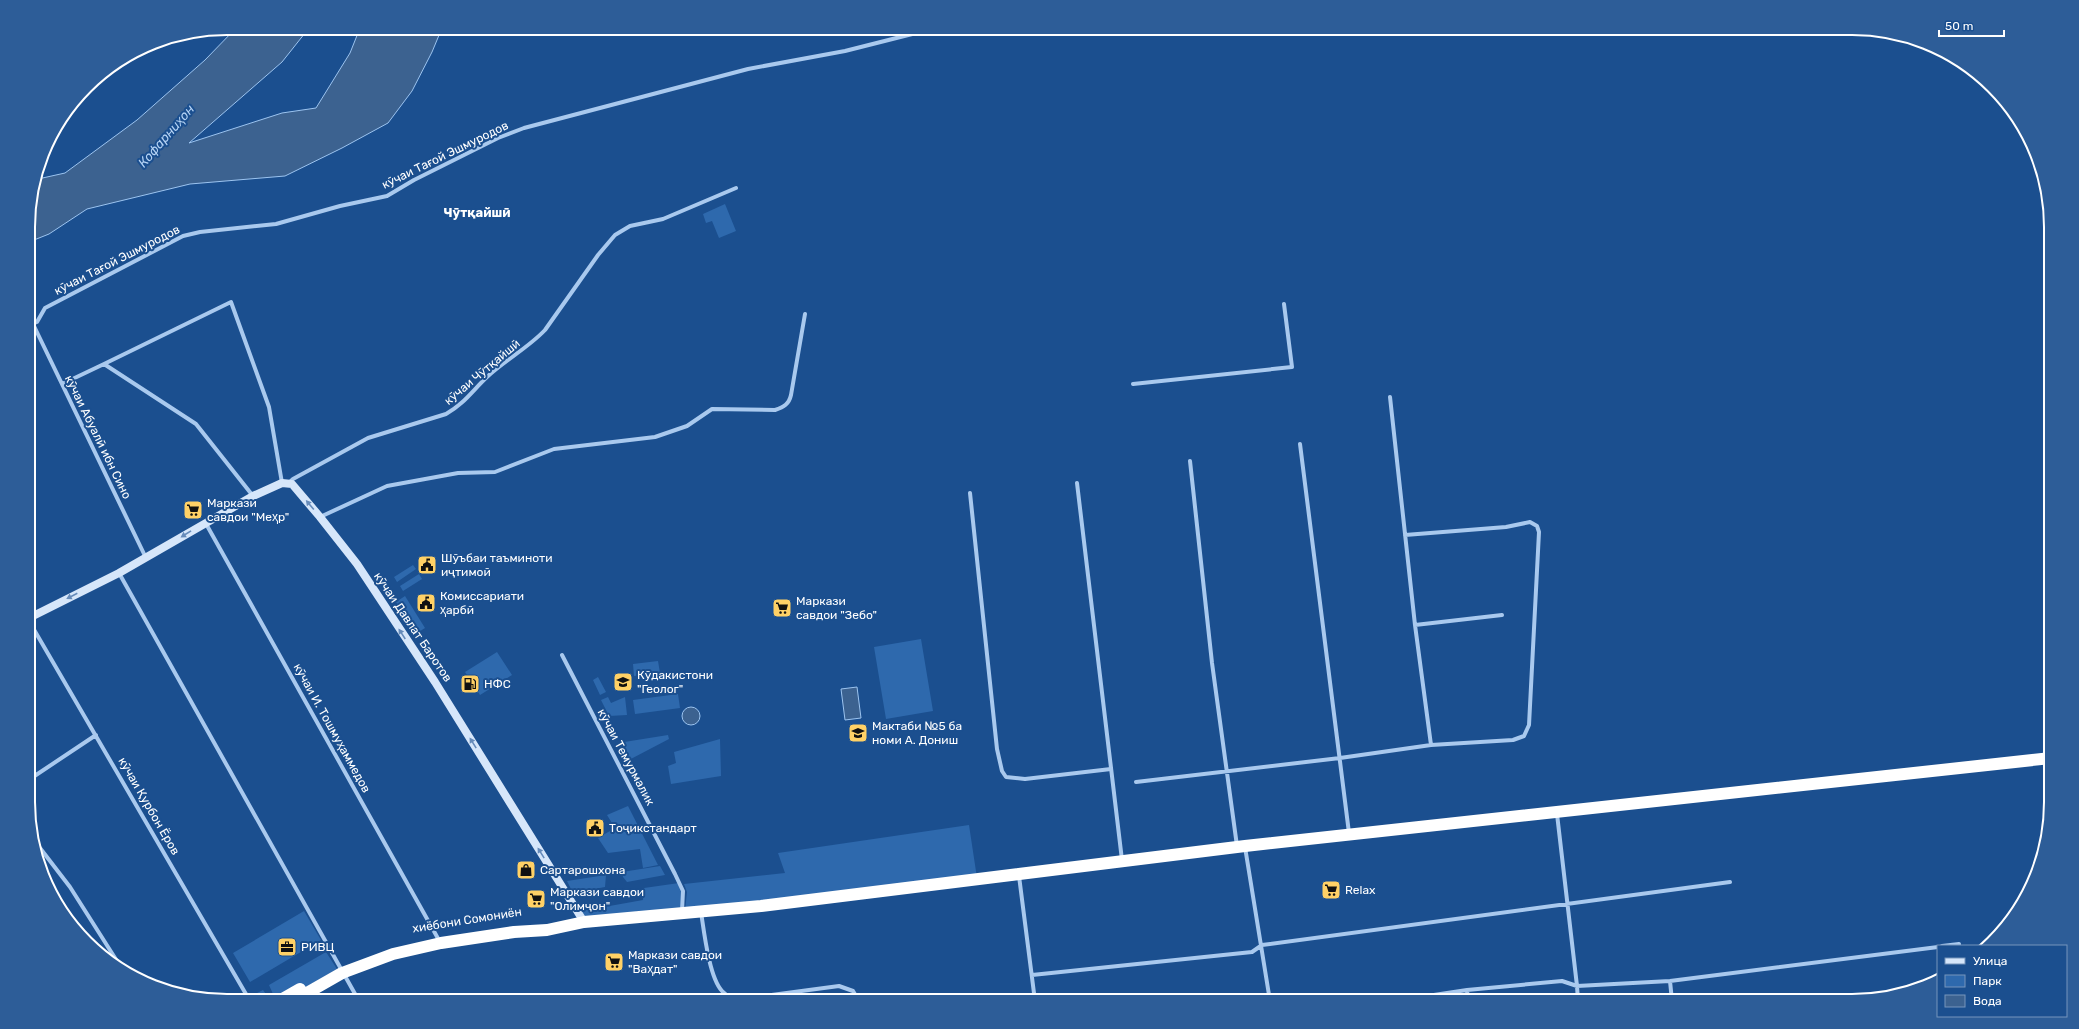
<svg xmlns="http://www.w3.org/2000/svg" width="2079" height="1029" viewBox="0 0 2079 1029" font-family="Rubik,sans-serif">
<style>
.green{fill:#2e69ad}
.water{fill:#3c6290;stroke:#9cc4f0}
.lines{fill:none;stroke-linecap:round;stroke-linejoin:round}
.street{stroke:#a9c9ee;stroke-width:4}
.secondary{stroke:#d6e6fa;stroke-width:8}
.highway{stroke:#fff;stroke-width:12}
.oneway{fill:#668bba}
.labels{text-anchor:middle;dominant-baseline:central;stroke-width:4;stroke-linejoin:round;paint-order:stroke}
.street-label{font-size:12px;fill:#fff;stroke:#1b4f8f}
.poi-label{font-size:12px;fill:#fff;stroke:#1b4f8f;text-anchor:start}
.water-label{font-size:13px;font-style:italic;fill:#b5d3f5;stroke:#1b4f8f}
.neighbourhood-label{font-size:13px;font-weight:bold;fill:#fff;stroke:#1b4f8f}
.rim{fill:none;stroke:#fff;stroke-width:2}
</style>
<rect width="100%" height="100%" fill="#1b4f8f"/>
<path class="green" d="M 725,204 L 736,231 L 719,238 L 712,221 L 706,223 L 703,214 Z
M 413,565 L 416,569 L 397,582 L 394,577 Z
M 419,574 L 422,579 L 403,591 L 400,586 Z
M 405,596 L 425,628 L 417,633 L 396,602 Z
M 921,639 L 933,711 L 886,719 L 874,647 Z
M 497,652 L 512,675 L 480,695 L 465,672 Z
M 658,661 L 660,673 L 634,676 L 633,664 Z
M 598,677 L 606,692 L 600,695 L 593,680 Z
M 678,694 L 680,708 L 635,714 L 633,700 Z
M 608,697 L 611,703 L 625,697 L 627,715 L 609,716 L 601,700 Z
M 668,735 L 669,739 L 627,761 L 618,743 Z
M 720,739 L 721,776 L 671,784 L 668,766 L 676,763 L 674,752 Z
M 628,806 L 658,865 L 643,868 L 640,849 L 608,853 L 598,838 L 615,828 L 607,815 Z
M 969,825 L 977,878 L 685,911 L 687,892 L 684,884 L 785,873 L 778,853 Z
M 660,866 L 665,875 L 627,882 L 623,877 L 622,872 Z
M 606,875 L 605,887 L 573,893 L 567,881 Z
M 679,883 L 683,893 L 682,913 L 584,922 L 576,912 L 643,900 L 644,888 Z
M 304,911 L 321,940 L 250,982 L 233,953 Z
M 326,952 L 337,969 L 282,1001 L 261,1001 L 257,993 L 263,990 L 268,997 L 273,994 L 269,985 Z"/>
<path class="water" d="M 236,28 L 309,28 L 282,62 L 189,143 L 282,113 L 316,108 L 350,53 L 360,28 L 442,28 L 432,52 L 412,91 L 388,123 L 342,148 L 285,176 L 190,184 L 87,209 L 49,234 L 29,242 L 28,214 L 38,179 L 65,173 L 137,120 L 205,60 Z
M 857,687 L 861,718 L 845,720 L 841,689 Z
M682 716a9 9 0 1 1 18 0a9 9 0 1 1-18 0Z"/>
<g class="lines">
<path class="street" d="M 33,324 L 146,558
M 29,325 L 37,322 L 45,308 L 183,236 L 200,232 L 276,224 L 340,206 L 387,196 L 414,180 L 498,138 L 524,128 L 748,69 L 845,51 L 936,28
M 62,384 L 104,364
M 1133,384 L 1292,367 L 1284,304
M 1390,397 L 1415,625 L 1431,745
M 1300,444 L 1349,833
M 1190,461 L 1212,663 L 1237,846
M 289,483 L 293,479 L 368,438 L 446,414 C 464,404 473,390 487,377 C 505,360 528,348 545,330 L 598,255 L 615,235 L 630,226 L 663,219 L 736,188
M 1077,483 L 1122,860
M 970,493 L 997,749 L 1002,771 L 1006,777 L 1025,779 L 1111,769
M 253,496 L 196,424 L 104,364 L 231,302 L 269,407 L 282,483
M 320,517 L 387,486 L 458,473 L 495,472 L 554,449 L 655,437 L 687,426 L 712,409 L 775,410 C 784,407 789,404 791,395 L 805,314
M 205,522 L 440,942
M 119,573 L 359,1001
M 29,621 L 250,1001
M 1415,625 L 1502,615
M 562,655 L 675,874 L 683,891 L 682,911
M 30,779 L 96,735
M 1136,782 L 1340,758 L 1431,745 L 1513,740 L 1524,736 L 1529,725 L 1539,532 L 1537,526 L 1530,522 L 1506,527 L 1405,535
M 1557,814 L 1577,986 L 1670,981 L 1938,947
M 1245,847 L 1270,1001
M 40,848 L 70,887 L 122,969
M 2038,868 L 2038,869
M 1019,876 L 1035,1001
M 701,912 C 704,931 709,977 722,991 C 727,997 734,998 742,999 L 839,986 L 853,991 L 859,1001
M 1942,946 L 1959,944
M 1032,975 L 1252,952 L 1262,945 L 1730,882
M 1670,981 L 1672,1001
M 1467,990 L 1468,1001
M 775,995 L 777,1001
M 1394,1001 L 1467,990 L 1562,981 L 1577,986 L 1578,1001"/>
<path class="secondary" d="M 29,618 L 119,573 L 253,496 L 282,483 L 292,484 L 320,517 L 357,564 L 435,682 L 584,922"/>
<path class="highway" d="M 279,1001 L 300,989
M 293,1001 L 342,973 L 393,954 L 441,943 L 514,932 L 547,930 L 584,922 L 761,906 L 1245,846 L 2051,758"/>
</g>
<defs><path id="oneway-solid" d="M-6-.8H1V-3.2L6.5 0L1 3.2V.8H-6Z"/></defs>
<g class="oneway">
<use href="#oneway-solid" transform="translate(310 505) rotate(-130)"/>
<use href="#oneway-solid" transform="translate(186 534) rotate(148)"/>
<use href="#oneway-solid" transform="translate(72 596) rotate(153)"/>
<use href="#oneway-solid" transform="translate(402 634) rotate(-123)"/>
<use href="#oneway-solid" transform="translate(473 743) rotate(-122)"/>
<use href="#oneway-solid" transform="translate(541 853) rotate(-122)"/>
</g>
<defs>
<g id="supermarket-square" transform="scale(1)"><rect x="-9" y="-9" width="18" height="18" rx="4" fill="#ffd166" stroke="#1b4f8f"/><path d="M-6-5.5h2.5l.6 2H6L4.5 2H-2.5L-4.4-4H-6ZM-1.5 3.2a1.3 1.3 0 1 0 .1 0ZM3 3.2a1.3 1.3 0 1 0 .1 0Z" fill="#111"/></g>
<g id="civic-square" transform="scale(1)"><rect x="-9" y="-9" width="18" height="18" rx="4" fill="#ffd166" stroke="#1b4f8f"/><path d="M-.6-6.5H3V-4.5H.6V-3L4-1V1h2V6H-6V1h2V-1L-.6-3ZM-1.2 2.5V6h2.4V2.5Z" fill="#111"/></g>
<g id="school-square" transform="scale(1)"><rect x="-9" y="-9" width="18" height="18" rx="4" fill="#ffd166" stroke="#1b4f8f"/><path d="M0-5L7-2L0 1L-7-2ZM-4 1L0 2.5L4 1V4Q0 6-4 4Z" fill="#111"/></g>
<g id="fuel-square" transform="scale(1)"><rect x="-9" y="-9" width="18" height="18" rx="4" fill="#ffd166" stroke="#1b4f8f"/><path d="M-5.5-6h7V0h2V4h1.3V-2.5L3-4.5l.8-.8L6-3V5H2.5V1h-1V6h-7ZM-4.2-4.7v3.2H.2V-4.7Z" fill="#111"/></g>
<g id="shop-square" transform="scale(1)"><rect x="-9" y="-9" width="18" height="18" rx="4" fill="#ffd166" stroke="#1b4f8f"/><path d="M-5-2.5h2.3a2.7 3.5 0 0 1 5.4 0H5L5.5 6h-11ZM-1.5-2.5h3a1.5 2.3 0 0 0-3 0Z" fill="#111"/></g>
<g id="office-square" transform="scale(1)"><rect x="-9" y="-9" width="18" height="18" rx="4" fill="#ffd166" stroke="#1b4f8f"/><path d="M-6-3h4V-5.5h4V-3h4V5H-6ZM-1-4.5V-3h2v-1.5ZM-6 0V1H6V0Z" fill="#111"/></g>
</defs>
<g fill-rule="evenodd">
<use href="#supermarket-square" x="193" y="510"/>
<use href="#civic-square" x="427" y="565"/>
<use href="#civic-square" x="426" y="603"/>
<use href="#supermarket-square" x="782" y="608"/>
<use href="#school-square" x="623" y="682"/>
<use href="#fuel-square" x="470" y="684"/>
<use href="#school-square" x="858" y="733"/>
<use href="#civic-square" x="595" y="828"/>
<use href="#shop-square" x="526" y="870"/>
<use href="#supermarket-square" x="1331" y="890"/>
<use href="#supermarket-square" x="536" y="899"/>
<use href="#office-square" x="287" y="947"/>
<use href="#supermarket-square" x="614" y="962"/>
</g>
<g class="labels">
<g class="street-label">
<text transform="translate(445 155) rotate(-26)">кӯчаи Тағой Эшмуродов</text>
<text transform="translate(117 260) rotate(-27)">кӯчаи Тағой Эшмуродов</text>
<text transform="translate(482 372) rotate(-40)">кӯчаи Чӯтқайшӣ</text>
<text transform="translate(98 437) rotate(64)">кӯчаи Абуалӣ ибн Сино</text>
<text transform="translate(413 627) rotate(56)">кӯчаи Давлат Баротов</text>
<text transform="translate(332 728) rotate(61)">кӯчаи И. Тошмуҳаммедов</text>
<text transform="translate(626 757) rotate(62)">кӯчаи Темурмалик</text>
<text transform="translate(149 806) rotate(60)">кӯчаи Қурбон Ёров</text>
<text transform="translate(467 920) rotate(-9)">хиёбони Сомониён</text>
</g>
<g class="poi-label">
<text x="207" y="503">Маркази<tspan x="207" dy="14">савдои "Меҳр"</tspan></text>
<text x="441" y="558">Шӯъбаи таъминоти<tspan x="441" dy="14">иҷтимоӣ</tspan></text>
<text x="440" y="596">Комиссариати<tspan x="440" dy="14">ҳарбӣ</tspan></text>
<text x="796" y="601">Маркази<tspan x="796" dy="14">савдои "Зебо"</tspan></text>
<text x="637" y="675">Кӯдакистони<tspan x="637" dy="14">"Геолог"</tspan></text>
<text x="484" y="684">НФС</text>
<text x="872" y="726">Мактаби №5 ба<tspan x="872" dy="14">номи А. Дониш</tspan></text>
<text x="609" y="828">Тоҷикстандарт</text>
<text x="540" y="870">Сартарошхона</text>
<text x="1345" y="890">Relax</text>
<text x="550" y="892">Маркази савдои<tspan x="550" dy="14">"Олимҷон"</tspan></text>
<text x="301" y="947">РИВЦ</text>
<text x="628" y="955">Маркази савдои<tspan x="628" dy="14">"Ваҳдат"</tspan></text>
</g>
<g class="water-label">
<text transform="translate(166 136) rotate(-49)">Кофарниҳон</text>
</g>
<g class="neighbourhood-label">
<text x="477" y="212">Чӯтқайшӣ</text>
</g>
</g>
<path d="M0 0H2079V1029H0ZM227 35H1852A192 192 0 0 1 2044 227V802A192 192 0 0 1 1852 994H227A192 192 0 0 1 35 802V227A192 192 0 0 1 227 35Z" fill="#2d5d98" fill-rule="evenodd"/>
<path class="rim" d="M227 35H1852A192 192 0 0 1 2044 227V802A192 192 0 0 1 1852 994H227A192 192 0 0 1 35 802V227A192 192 0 0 1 227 35Z"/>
<rect x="1937" y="945" width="130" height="72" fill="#1b4f8f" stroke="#7695bc"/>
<rect x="1945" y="958" width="20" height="6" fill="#d6e6fa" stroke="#7695bc"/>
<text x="1973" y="965" font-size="12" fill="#ffffff">Улица</text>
<rect x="1945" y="975" width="20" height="12" fill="#2e69ad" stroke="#7695bc"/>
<text x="1973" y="985" font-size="12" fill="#ffffff">Парк</text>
<rect x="1945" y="995" width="20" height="12" fill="#3c6290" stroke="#7695bc"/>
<text x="1973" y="1005" font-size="12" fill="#ffffff">Вода</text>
<path d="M1939 30v6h65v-6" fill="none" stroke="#ffffff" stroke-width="2"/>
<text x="1945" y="30" font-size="12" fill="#ffffff" stroke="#1b4f8f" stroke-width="3" paint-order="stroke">50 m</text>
</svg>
